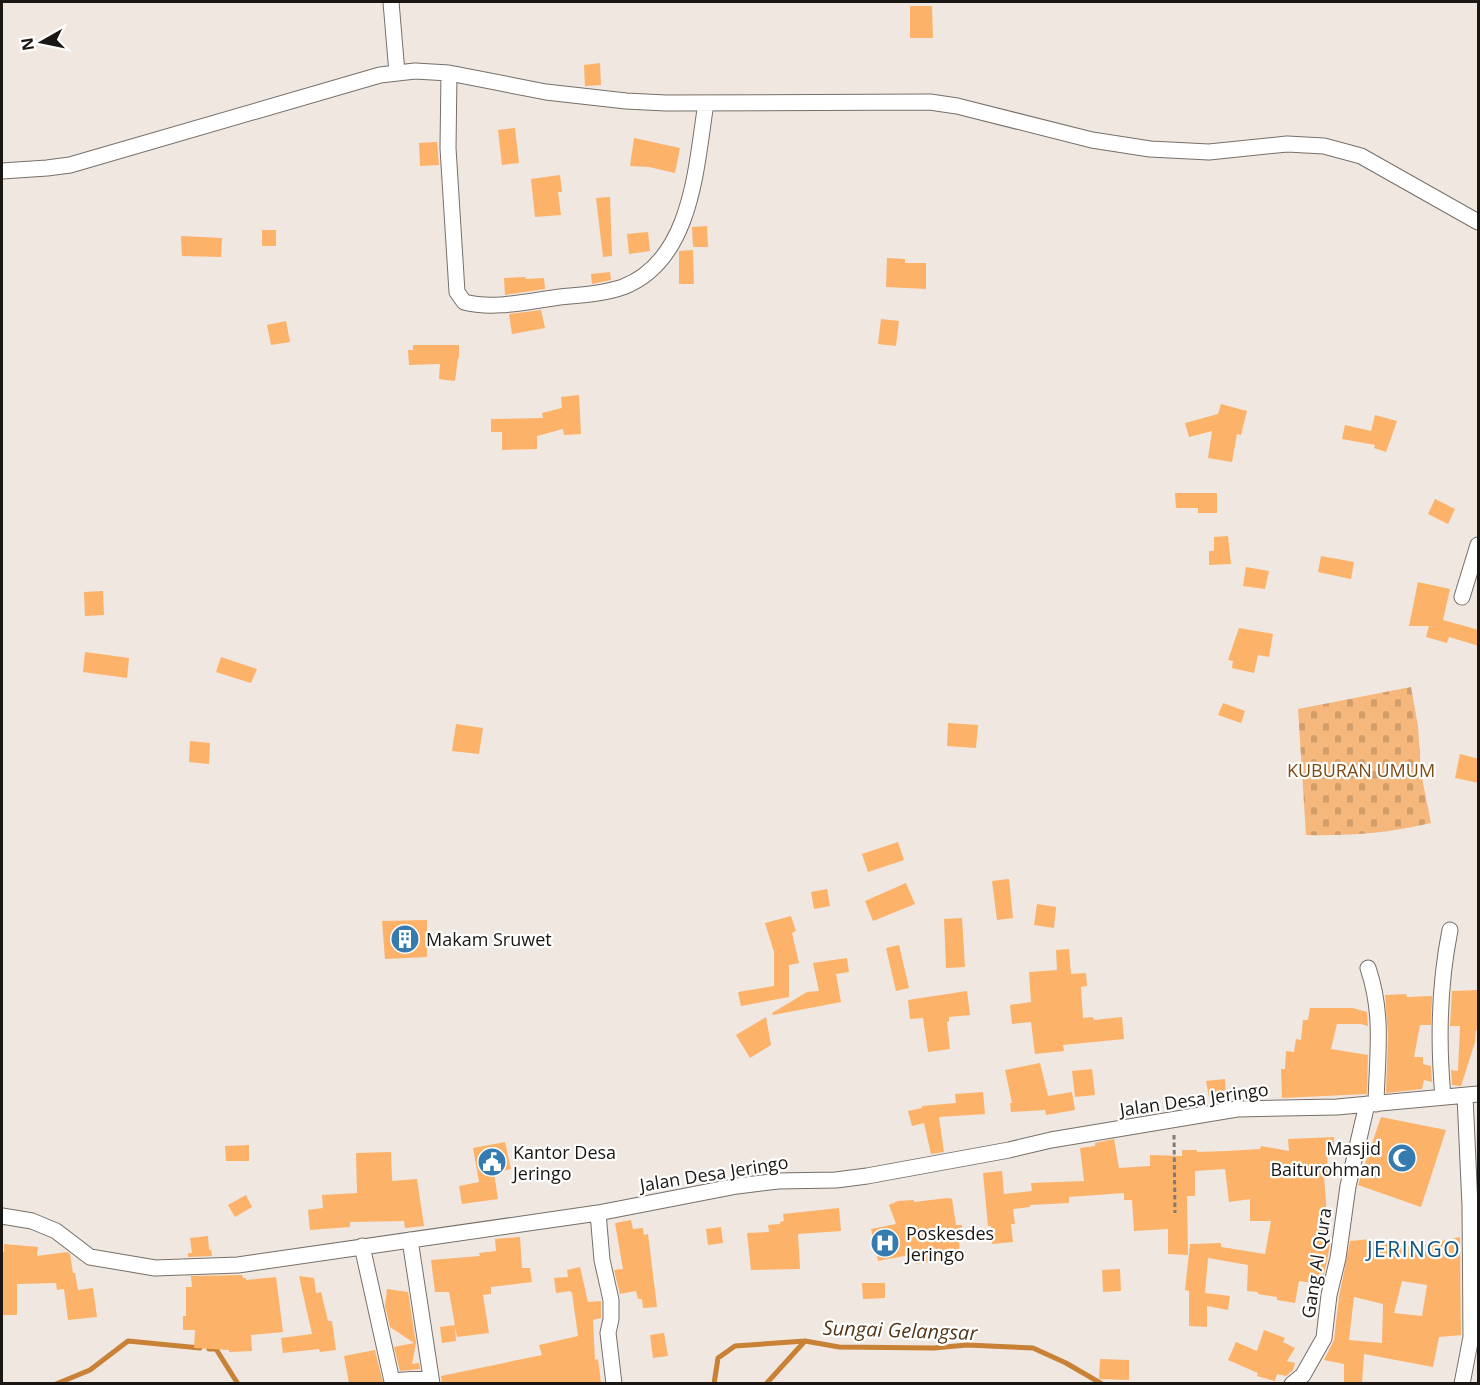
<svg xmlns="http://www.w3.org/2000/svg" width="1480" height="1385" viewBox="0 0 1480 1385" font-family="'Open Sans',sans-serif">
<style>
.cemetery{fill:url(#cemetery-stones)}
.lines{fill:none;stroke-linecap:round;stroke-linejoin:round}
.stream{stroke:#c88135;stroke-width:5}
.building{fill:#fcb268;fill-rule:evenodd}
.street-casing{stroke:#766f69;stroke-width:17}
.path{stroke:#817b76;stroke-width:3;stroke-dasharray:4.5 3;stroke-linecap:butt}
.street{stroke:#fff;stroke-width:15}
.labels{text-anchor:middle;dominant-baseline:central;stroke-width:4.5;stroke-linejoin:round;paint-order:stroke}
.park-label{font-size:18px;fill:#7b4b14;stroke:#fff}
.poi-label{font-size:18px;fill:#191613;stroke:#fff;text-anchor:start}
.street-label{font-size:18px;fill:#191613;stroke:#fff}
.water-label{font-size:20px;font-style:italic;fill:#533517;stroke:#fff}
.quarter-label{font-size:21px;letter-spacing:1.5px;fill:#0d5482;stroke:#fff}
</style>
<defs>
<pattern id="cemetery-stones" width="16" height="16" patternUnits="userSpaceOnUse" patternTransform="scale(1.5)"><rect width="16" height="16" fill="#f5b77c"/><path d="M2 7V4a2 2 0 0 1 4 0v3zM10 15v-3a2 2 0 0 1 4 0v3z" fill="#d19d6a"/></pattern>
</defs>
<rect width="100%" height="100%" fill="#efe7e0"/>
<path class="cemetery" d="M 1411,687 L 1418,726 L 1421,773 L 1431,823 C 1390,833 1349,836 1306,835 L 1298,709 Z"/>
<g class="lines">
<path class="stream" d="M 209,1349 L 216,1349 L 238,1384
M 56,1384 L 90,1370 L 128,1341 L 200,1348
M 714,1384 L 718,1358 L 735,1346 L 805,1341 L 839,1347 L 934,1348 L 967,1345 L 1033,1348 L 1066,1363 L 1102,1384
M 766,1384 L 805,1341"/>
</g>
<path class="building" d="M 910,6 L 932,6 L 933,38 L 910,38 Z
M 600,63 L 601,85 L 585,86 L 584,65 Z
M 515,128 L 519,163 L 502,165 L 498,130 Z
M 634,138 L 680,148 L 675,173 L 649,167 L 630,166 Z
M 437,142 L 439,165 L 420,166 L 419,143 Z
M 560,175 L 562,192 L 558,192 L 561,215 L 535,217 L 531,179 Z
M 610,197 L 612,256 L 603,257 L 596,198 Z
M 707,226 L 708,247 L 693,247 L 692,227 Z
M 262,230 L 276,230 L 276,246 L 262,246 Z
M 648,232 L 650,251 L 629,254 L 627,234 Z
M 181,236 L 222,238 L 221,257 L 182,256 Z
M 693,250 L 694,284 L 679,284 L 679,251 Z
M 887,258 L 905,259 L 905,263 L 926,263 L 926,289 L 886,287 Z
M 610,272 L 611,280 L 592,284 L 591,274 Z
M 525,277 L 526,279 L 544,278 L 545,289 L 505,295 L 504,278 Z
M 541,310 L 545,328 L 512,334 L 509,314 Z
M 881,319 L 899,321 L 896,346 L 878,344 Z
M 286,321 L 290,342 L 271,345 L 267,325 Z
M 413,345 L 459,345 L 459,358 L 458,358 L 455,381 L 439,379 L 440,364 L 409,365 L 408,350 L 413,350 Z
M 579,395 L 581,434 L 564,435 L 563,429 L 537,436 L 537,449 L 502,450 L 502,432 L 491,432 L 491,419 L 543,418 L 542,413 L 562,408 L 561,397 Z
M 1221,404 L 1247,411 L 1241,435 L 1237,434 L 1232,462 L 1208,458 L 1212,431 L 1189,437 L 1185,423 L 1218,414 Z
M 1375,415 L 1397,421 L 1386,452 L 1374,448 L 1375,445 L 1342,439 L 1345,425 L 1371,431 Z
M 1175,493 L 1217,493 L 1217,513 L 1198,513 L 1198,508 L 1176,508 Z
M 1435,499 L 1455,509 L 1448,524 L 1428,514 Z
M 1228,536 L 1231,564 L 1209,565 L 1209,551 L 1214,551 L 1214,537 Z
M 1321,556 L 1354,562 L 1351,579 L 1318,572 Z
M 1246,567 L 1269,571 L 1265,589 L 1243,586 Z
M 1418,582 L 1450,589 L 1443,620 L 1479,630 L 1479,646 L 1449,637 L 1447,643 L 1426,637 L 1429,626 L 1409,626 Z
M 103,591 L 104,615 L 85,616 L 84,592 Z
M 1239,628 L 1273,634 L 1269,657 L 1258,655 L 1254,673 L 1232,668 L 1233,661 L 1228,660 Z
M 85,652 L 129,658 L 127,678 L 83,672 Z
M 221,657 L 257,669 L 251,683 L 216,672 Z
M 1223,703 L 1245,711 L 1241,723 L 1218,715 Z
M 948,723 L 978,725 L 976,748 L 947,746 Z
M 456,724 L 483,728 L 479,754 L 452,751 Z
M 190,741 L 210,743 L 209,764 L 189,762 Z
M 1460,754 L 1479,759 L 1479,783 L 1455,778 Z
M 898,842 L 904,860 L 868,872 L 862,854 Z
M 1009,879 L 1013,918 L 997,920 L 992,881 Z
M 906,883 L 915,904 L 873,921 L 865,901 Z
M 827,889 L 830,906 L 814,909 L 811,892 Z
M 1037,904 L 1056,907 L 1054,928 L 1034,925 Z
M 791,916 L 796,931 L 792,933 L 799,963 L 789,965 L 789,997 L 741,1006 L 738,992 L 774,986 L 774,952 L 765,923 Z
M 962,918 L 965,967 L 946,968 L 944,919 Z
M 427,920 L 427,957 L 385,959 L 382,921 Z
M 899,945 L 909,988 L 896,991 L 886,948 Z
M 1069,949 L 1071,974 L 1086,973 L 1087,986 L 1081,987 L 1083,1018 L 1093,1017 L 1094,1020 L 1122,1017 L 1124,1039 L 1063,1045 L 1064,1051 L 1035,1054 L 1031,1022 L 1012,1024 L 1010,1005 L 1031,1002 L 1029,972 L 1057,970 L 1056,950 Z
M 847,958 L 849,972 L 836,974 L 841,1002 L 773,1015 L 772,1013 L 807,992 L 819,991 L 813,963 Z
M 1479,990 L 1479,1030 L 1476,1030 L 1475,1042 L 1461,1086 L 1452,1085 L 1451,1070 L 1458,1071 L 1460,1026 L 1450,1026 L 1452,991 Z
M 967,991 L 970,1015 L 949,1017 L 949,1021 L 947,1022 L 950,1049 L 928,1052 L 923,1018 L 910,1019 L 908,1000 Z
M 1406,994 L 1407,997 L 1432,996 L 1431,1025 L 1420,1025 L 1414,1057 L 1423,1057 L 1423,1064 L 1431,1066 L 1432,1082 L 1424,1080 L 1422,1089 L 1386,1093 L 1388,1036 L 1385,995 Z
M 1310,1008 L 1353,1008 L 1367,1012 L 1368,1026 L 1361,1024 L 1337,1024 L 1331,1049 L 1368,1055 L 1367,1094 L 1282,1098 L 1281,1069 L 1285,1069 L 1286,1051 L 1294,1052 L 1296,1039 L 1301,1040 L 1303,1020 L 1308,1020 Z
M 766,1017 L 771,1045 L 750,1058 L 736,1035 Z
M 1040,1063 L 1048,1096 L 1072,1092 L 1075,1110 L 1046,1115 L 1045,1110 L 1011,1112 L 1010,1103 L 1012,1103 L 1005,1070 Z
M 1092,1069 L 1095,1095 L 1075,1097 L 1072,1071 Z
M 1225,1079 L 1226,1095 L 1209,1097 L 1206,1081 Z
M 983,1092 L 985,1114 L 939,1117 L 944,1152 L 931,1154 L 924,1123 L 912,1126 L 908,1111 L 922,1108 L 922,1106 L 956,1103 L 955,1094 Z
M 1381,1117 L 1446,1130 L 1421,1207 L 1358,1185 Z
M 1334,1137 L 1334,1151 L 1327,1151 L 1328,1176 L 1324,1176 L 1327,1216 L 1324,1216 L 1326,1242 L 1330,1242 L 1328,1256 L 1322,1284 L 1299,1281 L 1295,1303 L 1277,1300 L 1277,1297 L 1258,1294 L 1258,1292 L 1247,1291 L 1248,1265 L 1208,1258 L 1205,1293 L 1230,1296 L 1228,1310 L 1207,1306 L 1207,1327 L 1189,1326 L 1189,1291 L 1185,1290 L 1190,1244 L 1221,1243 L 1221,1247 L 1265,1254 L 1271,1221 L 1250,1221 L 1250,1199 L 1229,1202 L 1225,1169 L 1195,1171 L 1195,1196 L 1187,1196 L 1188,1255 L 1168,1254 L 1168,1229 L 1134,1231 L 1132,1200 L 1124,1200 L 1124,1193 L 1069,1197 L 1069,1203 L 1030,1205 L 1030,1207 L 1013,1209 L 1015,1224 L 1011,1224 L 1013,1242 L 992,1244 L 991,1226 L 988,1226 L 983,1173 L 1002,1171 L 1004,1194 L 1032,1191 L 1031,1183 L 1084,1181 L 1080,1148 L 1095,1146 L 1095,1143 L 1114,1139 L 1119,1168 L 1150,1166 L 1150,1155 L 1182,1156 L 1182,1150 L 1197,1150 L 1197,1152 L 1227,1151 L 1260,1149 L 1261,1146 L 1289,1151 L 1288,1139 Z
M 505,1142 L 511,1169 L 494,1173 L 498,1199 L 462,1204 L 459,1186 L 479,1182 L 473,1148 Z
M 249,1145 L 249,1161 L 226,1161 L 225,1146 Z
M 391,1152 L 392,1181 L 417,1179 L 424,1226 L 405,1228 L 404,1221 L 350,1222 L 350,1227 L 310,1230 L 308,1210 L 323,1208 L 322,1195 L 357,1193 L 356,1153 Z
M 246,1195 L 252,1207 L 235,1217 L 228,1205 Z
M 948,1198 L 952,1199 L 956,1225 L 962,1225 L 962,1239 L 959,1239 L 960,1257 L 915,1264 L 914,1254 L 878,1261 L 871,1229 L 896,1224 L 889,1205 L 898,1201 L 914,1200 L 914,1202 Z
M 839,1208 L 841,1231 L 798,1234 L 800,1269 L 751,1270 L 747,1233 L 769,1232 L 768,1225 L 780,1224 L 780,1222 L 784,1221 L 783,1214 Z
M 631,1220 L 633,1229 L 643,1228 L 644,1235 L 648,1234 L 657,1307 L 643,1308 L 642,1299 L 638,1299 L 636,1291 L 620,1294 L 614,1270 L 623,1269 L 615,1223 Z
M 721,1227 L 723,1243 L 708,1245 L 706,1229 Z
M 208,1236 L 209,1250 L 211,1250 L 212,1256 L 188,1257 L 188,1253 L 192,1253 L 190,1238 Z
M 520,1237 L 522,1268 L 530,1268 L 532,1282 L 491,1287 L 491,1294 L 483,1295 L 489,1333 L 457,1337 L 449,1292 L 435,1292 L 431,1260 L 480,1256 L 479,1253 L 496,1251 L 495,1239 Z
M 1460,1237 L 1461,1335 L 1439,1337 L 1433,1367 L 1364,1354 L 1362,1383 L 1344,1383 L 1344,1364 L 1324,1360 L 1334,1340 L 1339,1297 L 1350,1241 L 1371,1239 L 1371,1241 L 1420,1248 L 1421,1244 L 1433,1246 L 1433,1243 ZM 1402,1281 L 1427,1285 L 1422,1316 L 1394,1313 ZM 1354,1297 L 1383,1304 L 1382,1343 L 1349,1340 Z
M 4,1244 L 38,1247 L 37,1256 L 67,1252 L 70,1254 L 73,1273 L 75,1273 L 78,1290 L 93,1288 L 97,1317 L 68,1320 L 64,1289 L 57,1290 L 56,1283 L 17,1284 L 17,1315 L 2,1315 L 2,1253 L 4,1252 Z
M 580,1267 L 588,1302 L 601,1301 L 601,1318 L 593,1320 L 595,1360 L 598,1359 L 601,1383 L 442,1383 L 441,1376 L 542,1355 L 539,1345 L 578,1336 L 572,1293 L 570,1291 L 556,1293 L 554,1278 L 568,1277 L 567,1270 Z
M 1120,1269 L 1121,1291 L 1103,1292 L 1102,1270 Z
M 242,1275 L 243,1278 L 246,1278 L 246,1280 L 276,1277 L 283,1332 L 251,1335 L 252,1351 L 229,1352 L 229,1350 L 194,1348 L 195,1330 L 183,1330 L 183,1316 L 186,1316 L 186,1287 L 192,1287 L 191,1276 Z
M 299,1276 L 314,1278 L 316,1293 L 321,1292 L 328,1321 L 332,1321 L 336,1350 L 320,1352 L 319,1349 L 283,1353 L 281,1338 L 312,1334 Z
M 862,1283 L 885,1283 L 885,1298 L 863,1299 Z
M 387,1289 L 408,1292 L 416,1343 L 412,1364 L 419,1363 L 420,1369 L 400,1371 L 394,1347 L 414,1343 L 390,1327 L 385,1306 Z
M 455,1325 L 456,1341 L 442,1343 L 440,1327 Z
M 1264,1330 L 1285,1338 L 1283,1342 L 1295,1348 L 1287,1361 L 1295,1363 L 1293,1370 L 1286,1376 L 1277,1374 L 1275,1381 L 1257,1376 L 1258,1373 L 1228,1360 L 1236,1342 L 1257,1351 Z
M 664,1333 L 668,1356 L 653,1358 L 650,1335 Z
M 375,1350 L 383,1383 L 349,1383 L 344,1356 Z
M 1100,1359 L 1129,1360 L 1129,1380 L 1099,1379 Z"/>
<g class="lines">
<g class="street-casing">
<path id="street" d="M 391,2 L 397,73
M 449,73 L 448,148 L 457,292 L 464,302 C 494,310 529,301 560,297 C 580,295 603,294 623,287 C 693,260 696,165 706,103
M 2,171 L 47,168 L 70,165 L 380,75 L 415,71 L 449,73 L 546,92 L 626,101 L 666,103 L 930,102 L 957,106 L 1092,140 L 1150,149 L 1209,152 L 1287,144 L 1324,146 L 1361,156 L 1478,222
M 1462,597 L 1478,545
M 1368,968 C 1384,1015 1377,1056 1376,1104
M 1443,1097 C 1438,1042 1439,985 1450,930
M 598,1213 L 602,1260 L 611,1300 L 611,1319 L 608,1333 L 614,1384
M 2,1216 L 32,1221 L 56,1231 L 90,1257 L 155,1268 L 238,1265 L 598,1213 L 737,1186 L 778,1181 L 836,1180 L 867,1176 L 1009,1150 L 1051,1140 L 1237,1109 L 1337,1107 L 1478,1094
M 410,1240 L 432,1384
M 362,1246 L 392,1381 L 431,1378
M 1292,1384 L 1303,1375 L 1324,1338 L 1329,1295 L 1338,1258 L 1348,1186 L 1367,1104
M 1462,1384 L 1471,1337 L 1470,1206 L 1465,1096"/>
</g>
<path class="path" d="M 1174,1135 L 1175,1213"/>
<use href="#street" class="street"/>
</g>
<defs>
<g id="building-disc" transform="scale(1.5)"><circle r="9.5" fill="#357bb0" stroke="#fff"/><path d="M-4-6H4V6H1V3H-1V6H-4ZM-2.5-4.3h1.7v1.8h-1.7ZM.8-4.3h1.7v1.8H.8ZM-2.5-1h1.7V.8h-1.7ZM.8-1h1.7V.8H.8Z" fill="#fff"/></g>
<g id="mosque-disc" transform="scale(1.5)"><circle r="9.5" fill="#357bb0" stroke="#fff"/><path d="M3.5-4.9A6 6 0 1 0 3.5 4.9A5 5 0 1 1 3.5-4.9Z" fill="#fff"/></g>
<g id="civic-disc" transform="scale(1.5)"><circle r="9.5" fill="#357bb0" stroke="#fff"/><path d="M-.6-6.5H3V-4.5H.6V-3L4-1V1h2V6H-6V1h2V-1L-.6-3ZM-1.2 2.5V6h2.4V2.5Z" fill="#fff"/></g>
<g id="hospital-disc" transform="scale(1.5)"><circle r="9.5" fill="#357bb0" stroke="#fff"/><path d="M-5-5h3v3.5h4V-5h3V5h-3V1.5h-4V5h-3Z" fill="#fff"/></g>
</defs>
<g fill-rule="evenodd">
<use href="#building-disc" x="405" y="939"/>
<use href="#mosque-disc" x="1402" y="1158"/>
<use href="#civic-disc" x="492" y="1162"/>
<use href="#hospital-disc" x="885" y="1243"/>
</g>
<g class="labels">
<g class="park-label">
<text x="1361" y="770">KUBURAN UMUM</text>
</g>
<g class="poi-label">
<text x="426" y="939">Makam Sruwet</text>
<text x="1381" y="1148" text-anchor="end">Masjid<tspan x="1381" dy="21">Baiturohman</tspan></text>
<text x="513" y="1152">Kantor Desa<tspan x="513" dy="21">Jeringo</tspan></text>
<text x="906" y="1233">Poskesdes<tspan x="906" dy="21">Jeringo</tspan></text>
</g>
<g class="street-label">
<text transform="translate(1194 1099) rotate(-8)">Jalan Desa Jeringo</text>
<text transform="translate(714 1173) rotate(-9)">Jalan Desa Jeringo</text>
<text transform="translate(1316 1263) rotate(-81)">Gang Al Qura</text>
</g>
<g class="water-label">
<text transform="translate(900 1330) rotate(2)">Sungai Gelangsar</text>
</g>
<g class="quarter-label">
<text x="1414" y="1249">JERINGO</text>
</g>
</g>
<rect width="1480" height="1385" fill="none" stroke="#191613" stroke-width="6"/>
<g transform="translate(42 42) rotate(261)" stroke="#ffffff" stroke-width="4.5" paint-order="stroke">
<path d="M0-4.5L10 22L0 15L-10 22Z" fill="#191613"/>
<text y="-9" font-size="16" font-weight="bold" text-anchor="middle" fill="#191613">N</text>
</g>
</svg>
